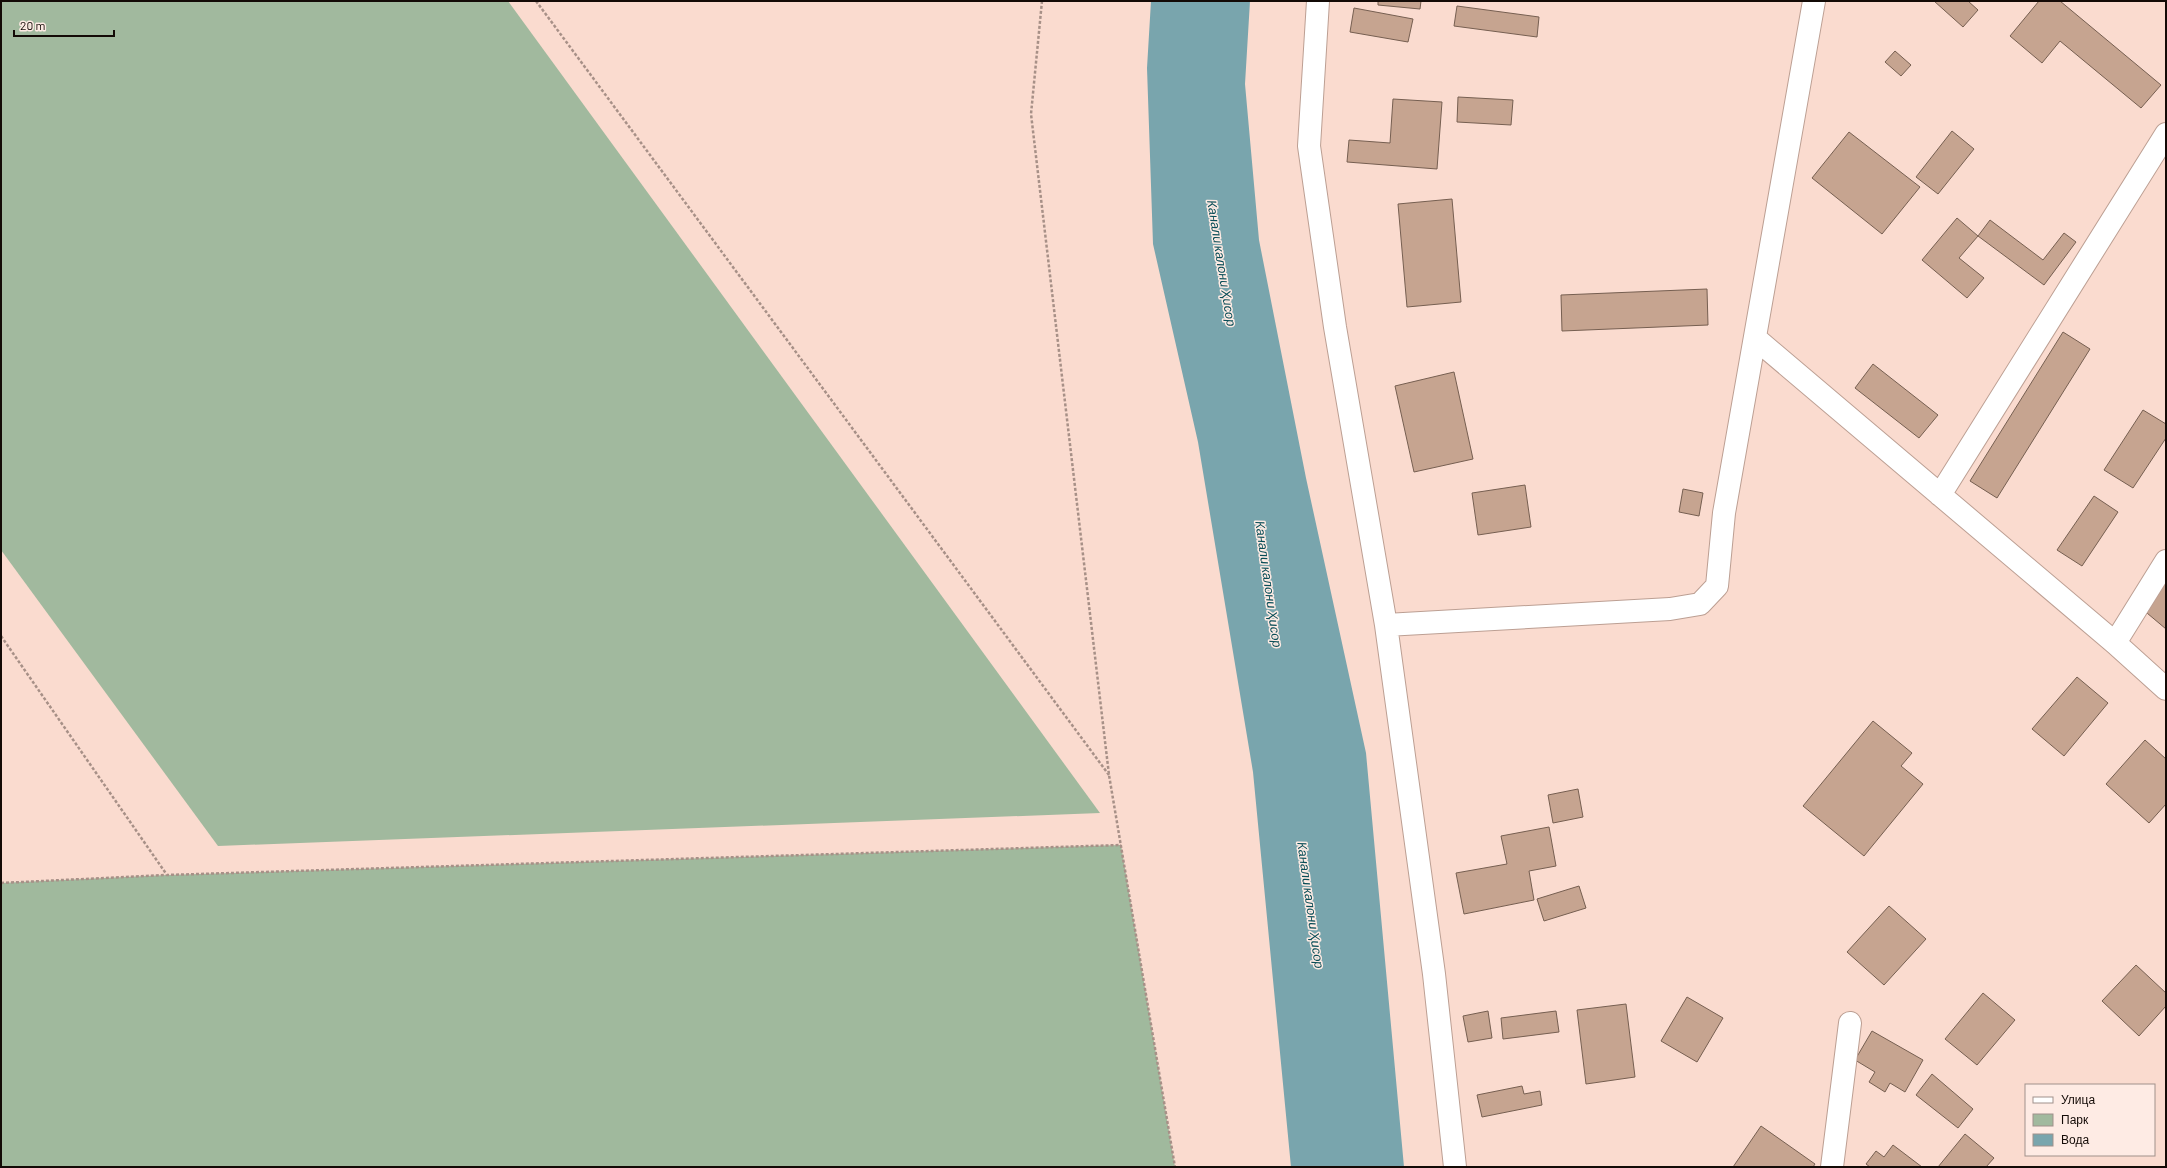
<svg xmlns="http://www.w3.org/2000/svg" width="2167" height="1168" viewBox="0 0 2167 1168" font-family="Barlow,sans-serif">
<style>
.green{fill:#a1b99e}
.forest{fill:#a0b99d}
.water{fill:#79a5ad}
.building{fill:#c6a490;stroke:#765f51}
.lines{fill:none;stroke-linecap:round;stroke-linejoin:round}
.minor-casing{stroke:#bc9f93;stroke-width:24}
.path{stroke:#a79087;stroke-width:2.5;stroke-dasharray:3 2;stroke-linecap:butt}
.minor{stroke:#fff;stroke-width:22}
.labels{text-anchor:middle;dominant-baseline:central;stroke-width:3;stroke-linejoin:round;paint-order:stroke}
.water-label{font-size:13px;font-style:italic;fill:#094d57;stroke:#feebe4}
</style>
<rect width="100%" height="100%" fill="#fadbcf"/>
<path class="green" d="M 1,1 L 508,1 L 1100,813 L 218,846 L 1,550 Z"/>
<path class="forest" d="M 1121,845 L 1175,1167 L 1,1167 L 1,883 L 167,875 Z"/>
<path class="water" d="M 1151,1 L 1250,1 L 1245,84 L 1259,240 L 1306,478 L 1366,753 L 1404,1167 L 1291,1167 L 1253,772 L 1198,442 L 1153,244 L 1147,68 Z"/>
<path class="building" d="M 1378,1 L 1421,1 L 1420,9 L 1378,5 Z
M 1934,1 L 1968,1 L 1978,10 L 1963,27 Z
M 2039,1 L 2060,1 L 2161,85 L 2141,108 L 2060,41 L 2042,63 L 2010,36 Z
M 1457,6 L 1539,17 L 1537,37 L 1454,26 Z
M 1354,8 L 1413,19 L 1408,42 L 1350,32 Z
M 1895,51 L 1911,65 L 1901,76 L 1885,62 Z
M 1458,97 L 1513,100 L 1511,125 L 1457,122 Z
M 1393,99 L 1442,102 L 1437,169 L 1347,162 L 1349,140 L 1390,143 Z
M 1952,131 L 1974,149 L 1938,194 L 1916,177 Z
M 1849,132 L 1920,187 L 1882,234 L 1812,178 Z
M 1452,199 L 1461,302 L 1407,307 L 1398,204 Z
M 1957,218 L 1978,236 L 1959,258 L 1984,278 L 1967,298 L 1922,260 Z
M 1990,220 L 2043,260 L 2064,233 L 2076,242 L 2044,285 L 1978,236 Z
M 1707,289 L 1708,325 L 1562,331 L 1561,295 Z
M 2063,332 L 2090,349 L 1997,498 L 1970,481 Z
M 1873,364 L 1938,415 L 1919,438 L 1855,388 Z
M 1454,372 L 1473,459 L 1414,472 L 1395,386 Z
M 2143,410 L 2166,424 L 2166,438 L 2133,488 L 2104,470 Z
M 1525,485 L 1531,527 L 1478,535 L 1472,493 Z
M 1683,489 L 1703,493 L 1699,516 L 1679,512 Z
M 2094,496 L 2118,512 L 2082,566 L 2057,550 Z
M 2166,579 L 2166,629 L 2141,608 Z
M 2077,677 L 2108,703 L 2064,756 L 2032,729 Z
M 1873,721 L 1912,753 L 1901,766 L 1923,784 L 1864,856 L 1803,806 Z
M 2145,740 L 2166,759 L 2166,804 L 2149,823 L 2106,784 Z
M 1578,789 L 1583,817 L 1553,823 L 1548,795 Z
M 1549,827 L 1556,866 L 1529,871 L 1534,900 L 1464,914 L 1456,873 L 1507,864 L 1501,836 Z
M 1579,886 L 1586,908 L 1544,921 L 1537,899 Z
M 1889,906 L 1926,939 L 1884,985 L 1847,952 Z
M 2136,965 L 2166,993 L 2166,1006 L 2139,1036 L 2102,1001 Z
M 1983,993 L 2015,1020 L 1977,1065 L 1945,1039 Z
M 1687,997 L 1723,1018 L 1697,1062 L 1661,1041 Z
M 1626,1004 L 1635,1077 L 1586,1084 L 1577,1010 Z
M 1488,1011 L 1492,1038 L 1468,1042 L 1463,1016 Z
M 1556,1011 L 1559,1032 L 1503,1039 L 1501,1018 Z
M 1872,1031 L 1923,1060 L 1905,1092 L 1890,1083 L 1885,1092 L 1869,1082 L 1875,1072 L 1855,1060 Z
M 1932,1074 L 1973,1109 L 1958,1128 L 1916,1095 Z
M 1522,1086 L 1524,1094 L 1540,1091 L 1542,1105 L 1482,1117 L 1477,1095 Z
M 1761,1126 L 1815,1164 L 1813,1167 L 1733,1167 Z
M 1965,1134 L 1994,1158 L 1986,1167 L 1938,1167 Z
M 1893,1145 L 1922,1167 L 1870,1167 L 1866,1164 L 1876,1151 L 1884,1157 Z"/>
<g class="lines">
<g class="minor-casing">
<path id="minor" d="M 1318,1 L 1309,146 L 1335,327 L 1386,625 L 1434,974 L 1455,1167
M 1755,338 L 2115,643 L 2166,689
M 1940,495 L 2166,134
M 1386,625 L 1670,609 L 1700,604 L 1717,586 L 1724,513 L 1814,1
M 2115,643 L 2166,561
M 1832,1167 L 1850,1023"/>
</g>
<path class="path" d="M 536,1 L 1109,775
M 1042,1 L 1031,114 L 1109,775 L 1175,1167
M 1,636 L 167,875 L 1121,845
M 1,883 L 166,875"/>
<use href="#minor" class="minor"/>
</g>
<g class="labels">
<g class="water-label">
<text transform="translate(1222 263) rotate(81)">Канали калони Ҳисор</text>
<text transform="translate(1269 584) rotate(82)">Канали калони Ҳисор</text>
<text transform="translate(1311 905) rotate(82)">Канали калони Ҳисор</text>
</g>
</g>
<rect width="2167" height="1168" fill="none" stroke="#130a06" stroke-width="4"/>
<rect x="2025" y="1084" width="130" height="72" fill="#feebe4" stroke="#a0918b"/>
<rect x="2033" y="1097" width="20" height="6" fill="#ffffff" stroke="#a0918b"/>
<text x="2061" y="1104" font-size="12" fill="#130a06">Улица</text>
<rect x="2033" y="1114" width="20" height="12" fill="#a1b99e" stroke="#a0918b"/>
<text x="2061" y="1124" font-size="12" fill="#130a06">Парк</text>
<rect x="2033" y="1134" width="20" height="12" fill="#79a5ad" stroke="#a0918b"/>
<text x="2061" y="1144" font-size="12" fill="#130a06">Вода</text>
<path d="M14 30v6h100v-6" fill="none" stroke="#130a06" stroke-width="2"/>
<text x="20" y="30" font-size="12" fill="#130a06" stroke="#feebe4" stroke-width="3" paint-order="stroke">20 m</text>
</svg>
